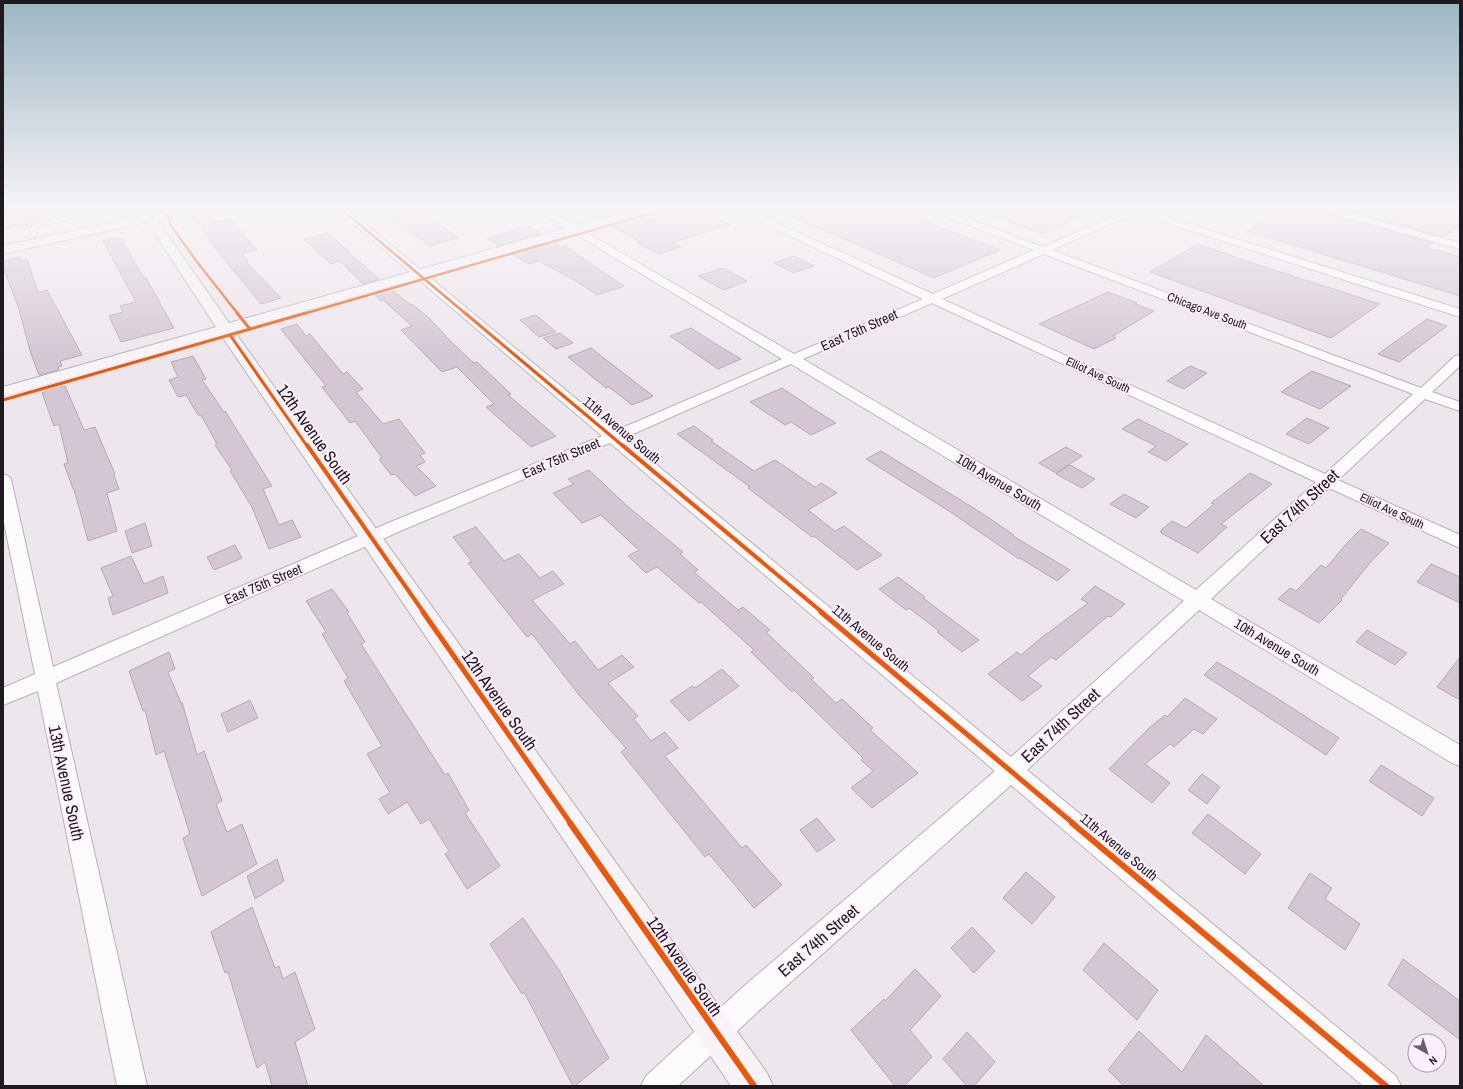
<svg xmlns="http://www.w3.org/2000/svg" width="1463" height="1089" viewBox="0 0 1463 1089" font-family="'Archivo Narrow',sans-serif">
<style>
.building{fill:#d4c6d3;stroke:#b2acb1}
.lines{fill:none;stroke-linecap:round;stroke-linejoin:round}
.lane-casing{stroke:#b8b1b7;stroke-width:2}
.street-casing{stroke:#b8b1b7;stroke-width:2}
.secondary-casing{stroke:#b8b1b7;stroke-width:2}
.path{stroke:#cccacc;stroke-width:1.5;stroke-dasharray:2 2;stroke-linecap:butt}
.lane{fill:#fcfbfc;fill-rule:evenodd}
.street{fill:#fcfbfc;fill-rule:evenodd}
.secondary{fill:#f7f4f7;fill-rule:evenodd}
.cycleway-far4-casing{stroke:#ffeffe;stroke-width:4}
.cycleway-far3-casing{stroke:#ffeffe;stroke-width:5}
.cycleway-far2-casing{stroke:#ffeffe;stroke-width:6}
.cycleway-far1-casing{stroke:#ffeffe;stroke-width:8}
.cycleway-casing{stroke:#ffeffe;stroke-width:8}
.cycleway-far4{stroke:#e8590c;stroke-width:2.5}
.cycleway-far3{stroke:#e8590c;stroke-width:3}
.cycleway-far2{stroke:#e8590c;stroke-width:4}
.cycleway-far1{stroke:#e8590c;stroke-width:5}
.cycleway{stroke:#e8590c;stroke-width:6}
.labels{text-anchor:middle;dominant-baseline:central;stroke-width:3.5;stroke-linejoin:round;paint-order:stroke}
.far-street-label{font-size:12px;fill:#1f1a1f;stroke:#ffeffe}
.street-label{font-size:14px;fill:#1f1a1f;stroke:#ffeffe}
.near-street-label{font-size:17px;fill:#1f1a1f;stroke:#ffeffe}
</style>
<rect width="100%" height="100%" fill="#eee6ed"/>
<path class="building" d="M 3,208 L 38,208 L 44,221 L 3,229 Z
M 379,208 L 418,208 L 458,238 L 429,246 Z
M 607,208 L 612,208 L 619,212 L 597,218 L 588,213 Z
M 695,208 L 730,225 L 672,242 L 681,247 L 659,254 L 637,243 L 640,242 L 610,225 L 632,219 L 640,223 Z
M 773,208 L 889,208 L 1000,250 L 934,278 Z
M 978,208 L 1100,208 L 1041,233 L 977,210 Z
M 1289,208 L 1307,213 L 1308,208 L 1316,208 L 1320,211 L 1433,243 L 1426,247 L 1460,257 L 1460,296 L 1247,231 Z
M 1339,208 L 1460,208 L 1460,226 L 1443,237 Z
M 203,210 L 215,222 L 230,219 L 257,250 L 242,254 L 248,262 L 246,262 L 281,298 L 261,304 L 216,249 L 192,214 L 200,212 Z
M 529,226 L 541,234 L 499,246 L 487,238 Z
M 328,233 L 349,251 L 348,252 L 379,279 L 363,284 L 340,261 L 331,264 L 304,239 Z
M 120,237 L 144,278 L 146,278 L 174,328 L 121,342 L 109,316 L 123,312 L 120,306 L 136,302 L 103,241 Z
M 553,242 L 562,247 L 565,246 L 624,286 L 597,295 L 576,281 L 539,261 L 530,264 L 511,254 Z
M 1198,244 L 1249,262 L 1380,304 L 1331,338 L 1150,272 Z
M 794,256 L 814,266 L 794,273 L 774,263 Z
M 20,257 L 21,261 L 27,259 L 38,293 L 47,290 L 82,355 L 60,361 L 62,366 L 58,367 L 59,370 L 39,375 L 30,351 L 19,309 L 3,267 L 3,261 Z
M 723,268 L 747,281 L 724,290 L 698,276 Z
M 389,288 L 411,305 L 412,304 L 429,318 L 446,336 L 445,336 L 474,363 L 477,362 L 511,394 L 508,395 L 556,436 L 531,447 L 486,407 L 494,404 L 457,367 L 442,372 L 401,330 L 412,326 L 383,300 L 381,301 L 373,293 Z
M 1108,292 L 1137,303 L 1135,304 L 1154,311 L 1113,336 L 1116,338 L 1094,349 L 1039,324 Z
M 536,315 L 556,332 L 539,337 L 520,320 Z
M 1427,319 L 1447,326 L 1399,362 L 1378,354 Z
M 297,324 L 306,336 L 310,334 L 343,374 L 347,372 L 363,389 L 356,392 L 383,424 L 399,419 L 425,453 L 420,455 L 425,462 L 416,466 L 436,486 L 415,496 L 395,474 L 391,475 L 379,459 L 382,458 L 355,421 L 350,423 L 322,387 L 326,386 L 281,329 Z
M 691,328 L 724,349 L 741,359 L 718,369 L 670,336 Z
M 560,333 L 573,343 L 556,349 L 543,338 Z
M 591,348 L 653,396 L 651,396 L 652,397 L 632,405 L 609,387 L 606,388 L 568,357 Z
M 193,356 L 206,379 L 202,380 L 224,412 L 225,411 L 272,486 L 263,489 L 279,525 L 292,520 L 301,537 L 269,549 L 252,507 L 230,471 L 232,470 L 215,445 L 217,444 L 201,415 L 198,415 L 186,395 L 178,397 L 169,380 L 178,377 L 171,362 Z
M 1190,366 L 1207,373 L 1184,389 L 1167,381 Z
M 1312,371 L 1351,386 L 1320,409 L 1281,392 Z
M 63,381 L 84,430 L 95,427 L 115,474 L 114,475 L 119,489 L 107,493 L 117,531 L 88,541 L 74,489 L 73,489 L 64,464 L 68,463 L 59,424 L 54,426 L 42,393 L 45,392 L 43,387 Z
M 782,388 L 815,410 L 836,423 L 811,435 L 791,422 L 785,425 L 750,402 Z
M 1307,418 L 1329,428 L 1309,444 L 1286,434 Z
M 1138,419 L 1188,444 L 1166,461 L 1148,452 L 1156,446 L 1122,429 Z
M 694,426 L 713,440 L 711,441 L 754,471 L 775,460 L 815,487 L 821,483 L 837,493 L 808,510 L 835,531 L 844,526 L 882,555 L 857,570 L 814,536 L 812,537 L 748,488 L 750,487 L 677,434 Z
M 1066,447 L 1082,456 L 1056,473 L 1039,463 Z
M 881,451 L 980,512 L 1014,535 L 1013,536 L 1070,570 L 1057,581 L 1020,558 L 1019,559 L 949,511 L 866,459 Z
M 1070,465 L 1095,479 L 1082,488 L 1056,474 Z
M 589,470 L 626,505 L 683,552 L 680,554 L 698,570 L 694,572 L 738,610 L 743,607 L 770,630 L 766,632 L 814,678 L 811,679 L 836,703 L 842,699 L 873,728 L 870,730 L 918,773 L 872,808 L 851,788 L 873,771 L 861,760 L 863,758 L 794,690 L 792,692 L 751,652 L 754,650 L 701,602 L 699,603 L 657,567 L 646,573 L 628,556 L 639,550 L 601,515 L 582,523 L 553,493 L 574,484 L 568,479 Z
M 1250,473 L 1272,484 L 1221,524 L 1227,527 L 1198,553 L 1161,533 L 1162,532 L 1160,531 L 1172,521 L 1186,528 L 1214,504 L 1211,503 Z
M 1124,494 L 1149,507 L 1136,518 L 1110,504 Z
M 145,523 L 152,546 L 132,553 L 125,531 Z
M 476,527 L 504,561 L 519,554 L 540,578 L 553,571 L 564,584 L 532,600 L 570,644 L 575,641 L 598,670 L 622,655 L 634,667 L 608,683 L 638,716 L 634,719 L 651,741 L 665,732 L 678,748 L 665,756 L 742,848 L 746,845 L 782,885 L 754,908 L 709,854 L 705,857 L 621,752 L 626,748 L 579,695 L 532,634 L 527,637 L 468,563 L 472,562 L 453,537 Z
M 1361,529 L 1389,543 L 1369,564 L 1341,599 L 1342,600 L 1319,623 L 1278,599 L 1290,588 L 1296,591 L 1321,565 L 1326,568 L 1347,543 Z
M 235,545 L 242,558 L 214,570 L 207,557 Z
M 131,556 L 144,584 L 163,576 L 168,593 L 113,615 L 108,598 L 113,596 L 101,568 Z
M 1431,564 L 1460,577 L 1460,603 L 1417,582 Z
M 898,577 L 925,597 L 923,598 L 979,640 L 962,652 L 937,632 L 939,631 L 909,608 L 906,610 L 879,589 Z
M 1095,586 L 1125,604 L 1111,617 L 1108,616 L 1056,660 L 1051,657 L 1028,676 L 1042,686 L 1022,701 L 988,674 L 1017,652 L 1021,655 L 1047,633 L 1048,633 L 1088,603 L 1081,599 Z
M 332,589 L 349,612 L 347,613 L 365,642 L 361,644 L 445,775 L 448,773 L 469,810 L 465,813 L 500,866 L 467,889 L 445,854 L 449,851 L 429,819 L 421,824 L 407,802 L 388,814 L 379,799 L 390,793 L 367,754 L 382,746 L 344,681 L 348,678 L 322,634 L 326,632 L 306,601 Z
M 1367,630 L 1407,653 L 1395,665 L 1356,642 Z
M 169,652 L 175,669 L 168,672 L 181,703 L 182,702 L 197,755 L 204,751 L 222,801 L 216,804 L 227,832 L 242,824 L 257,864 L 202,896 L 183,838 L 190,834 L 164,751 L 156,755 L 145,710 L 143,711 L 129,671 Z
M 1460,657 L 1460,700 L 1437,687 Z
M 1217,662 L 1275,697 L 1339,738 L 1326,755 L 1204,675 Z
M 722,669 L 739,686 L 689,721 L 670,701 L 692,686 L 695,688 Z
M 1185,698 L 1217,719 L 1203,734 L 1194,729 L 1174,747 L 1170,744 L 1145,764 L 1170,783 L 1152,803 L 1109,769 L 1149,728 L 1165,715 L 1167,717 Z
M 250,700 L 258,718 L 228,732 L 221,714 Z
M 1381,765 L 1434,798 L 1422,816 L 1369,781 Z
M 1202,774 L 1220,787 L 1207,804 L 1188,790 Z
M 1208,814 L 1261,854 L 1245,874 L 1192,833 Z
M 817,818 L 835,840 L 817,852 L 800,830 Z
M 277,859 L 284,881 L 255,899 L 247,876 Z
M 1026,872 L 1055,897 L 1032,924 L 1003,898 Z
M 1310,873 L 1332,888 L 1325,899 L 1360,924 L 1345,950 L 1288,908 Z
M 252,907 L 275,968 L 279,966 L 283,979 L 295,972 L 315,1029 L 295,1042 L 308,1086 L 272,1086 L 265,1062 L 257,1068 L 228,972 L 225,973 L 211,932 Z
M 523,918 L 559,970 L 609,1058 L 575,1086 L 573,1086 L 524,992 L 522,994 L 490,944 Z
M 972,927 L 995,951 L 974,973 L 951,948 Z
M 1104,943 L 1158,990 L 1137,1020 L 1083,970 Z
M 1403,959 L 1460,1001 L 1460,1040 L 1388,985 Z
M 915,969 L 941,996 L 910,1030 L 932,1057 L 904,1086 L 895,1086 L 851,1030 L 884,999 L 885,1001 Z
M 1139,1031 L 1182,1072 L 1206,1035 L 1264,1086 L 1124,1086 L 1108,1070 Z
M 967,1032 L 995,1062 L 974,1086 L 967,1086 L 943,1059 Z"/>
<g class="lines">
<g class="lane-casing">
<path id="lane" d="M 105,208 L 113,208 L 40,226 L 35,229 L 37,236 L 33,236 L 29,228 L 36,224 Z"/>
</g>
<g class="street-casing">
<path id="street" d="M 335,208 L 346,208 L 615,431 L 782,359 L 533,208 L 545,208 L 794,354 L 923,299 L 731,208 L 744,208 L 933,294 L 1034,250 L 928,210 L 926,208 L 940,208 L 1043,247 L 1127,210 L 1124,208 L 1146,208 L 1144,210 L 1460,309 L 1460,317 L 1136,213 L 1052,250 L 1421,388 L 1455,356 L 1460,355 L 1460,366 L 1432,392 L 1460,402 L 1460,411 L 1425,399 L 1338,480 L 1460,535 L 1460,548 L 1329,488 L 1211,599 L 1460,745 L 1460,766 L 1452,763 L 1199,610 L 1027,770 L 1396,1076 L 1401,1086 L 1363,1086 L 1011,785 L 763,1007 L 678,1086 L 641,1086 L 646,1076 L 743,987 L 995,771 L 610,443 L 405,529 L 56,683 L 147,1086 L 117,1086 L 38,691 L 3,705 L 3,688 L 35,674 L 3,518 L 3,474 L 8,476 L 11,479 L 53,667 L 393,521 L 602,436 ZM 1044,254 L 1413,394 L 1325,474 L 942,299 ZM 932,303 L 1316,482 L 1196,590 L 803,359 ZM 791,364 L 1184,601 L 1011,757 L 624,438 Z
M 1318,208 L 1333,208 L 1460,243 L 1460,249 L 1320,210 Z"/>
</g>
<g class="secondary-casing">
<path id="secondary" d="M 137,208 L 149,208 L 153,214 L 179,208 L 202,208 L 200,211 L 157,220 L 229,323 L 638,208 L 657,208 L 655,211 L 234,331 L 767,1073 L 773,1086 L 731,1086 L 221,335 L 3,397 L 3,387 L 216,327 L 147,222 L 3,254 L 3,246 L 142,216 Z"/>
</g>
<path class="path" d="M 209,212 L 230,208"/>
<use href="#lane" class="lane"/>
<use href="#street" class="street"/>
<use href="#secondary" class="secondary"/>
<g class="cycleway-far4-casing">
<path id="cycleway-far4" d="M 160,208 L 170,219 L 170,224 L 197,262 L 238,314
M 340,208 L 466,314
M 303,314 L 669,208"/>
</g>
<g class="cycleway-far3-casing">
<path id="cycleway-far3" d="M 237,313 L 250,329
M 465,313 L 623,446
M 230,335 L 307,446
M 3,400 L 306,313"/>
</g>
<g class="cycleway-far2-casing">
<path id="cycleway-far2" d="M 307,445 L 424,613
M 622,445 L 823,613"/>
</g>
<g class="cycleway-far1-casing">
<path id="cycleway-far1" d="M 423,612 L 571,824
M 821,612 L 1074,824"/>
</g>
<g class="cycleway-casing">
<path id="cycleway" d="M 570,823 L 754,1086
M 1072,823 L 1386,1086"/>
</g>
<use href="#cycleway-far4" class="cycleway-far4"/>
<use href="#cycleway-far3" class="cycleway-far3"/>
<use href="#cycleway-far2" class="cycleway-far2"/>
<use href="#cycleway-far1" class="cycleway-far1"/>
<use href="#cycleway" class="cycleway"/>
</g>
<linearGradient id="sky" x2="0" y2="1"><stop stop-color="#9cb6c3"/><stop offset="0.58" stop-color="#f7f4f7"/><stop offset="1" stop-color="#f7f4f7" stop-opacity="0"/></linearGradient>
<rect width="1463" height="360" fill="url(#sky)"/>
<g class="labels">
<g class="far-street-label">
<text transform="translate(1207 311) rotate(21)">Chicago Ave South</text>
<text transform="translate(1098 375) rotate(25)">Elliot Ave South</text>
<text transform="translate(1392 511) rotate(25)">Elliot Ave South</text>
</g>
<g class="street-label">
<text transform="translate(859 330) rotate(-24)">East 75th Street</text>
<text transform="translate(622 430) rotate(40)">11th Avenue South</text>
<text transform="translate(561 458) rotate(-23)">East 75th Street</text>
<text transform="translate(999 482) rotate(31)">10th Avenue South</text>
<text transform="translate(263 584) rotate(-23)">East 75th Street</text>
<text transform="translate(871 638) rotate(40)">11th Avenue South</text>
<text transform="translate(1277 647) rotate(31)">10th Avenue South</text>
<text transform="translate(1119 847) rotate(40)">11th Avenue South</text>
</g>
<g class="near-street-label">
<text transform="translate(315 434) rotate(55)">12th Avenue South</text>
<text transform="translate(1299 506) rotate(-43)">East 74th Street</text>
<text transform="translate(500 700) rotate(55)">12th Avenue South</text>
<text transform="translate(1060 725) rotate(-43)">East 74th Street</text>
<text transform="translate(67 783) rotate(78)">13th Avenue South</text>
<text transform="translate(818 940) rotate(-41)">East 74th Street</text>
<text transform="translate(685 966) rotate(55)">12th Avenue South</text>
</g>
</g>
<rect width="1463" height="1089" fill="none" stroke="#1f1a1f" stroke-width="8"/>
<g transform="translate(1427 1053) rotate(141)"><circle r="19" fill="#ffeffe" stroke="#a59aa5"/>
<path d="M0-3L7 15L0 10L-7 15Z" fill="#676167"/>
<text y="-6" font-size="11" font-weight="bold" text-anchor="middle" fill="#1f1a1f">N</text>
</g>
</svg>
